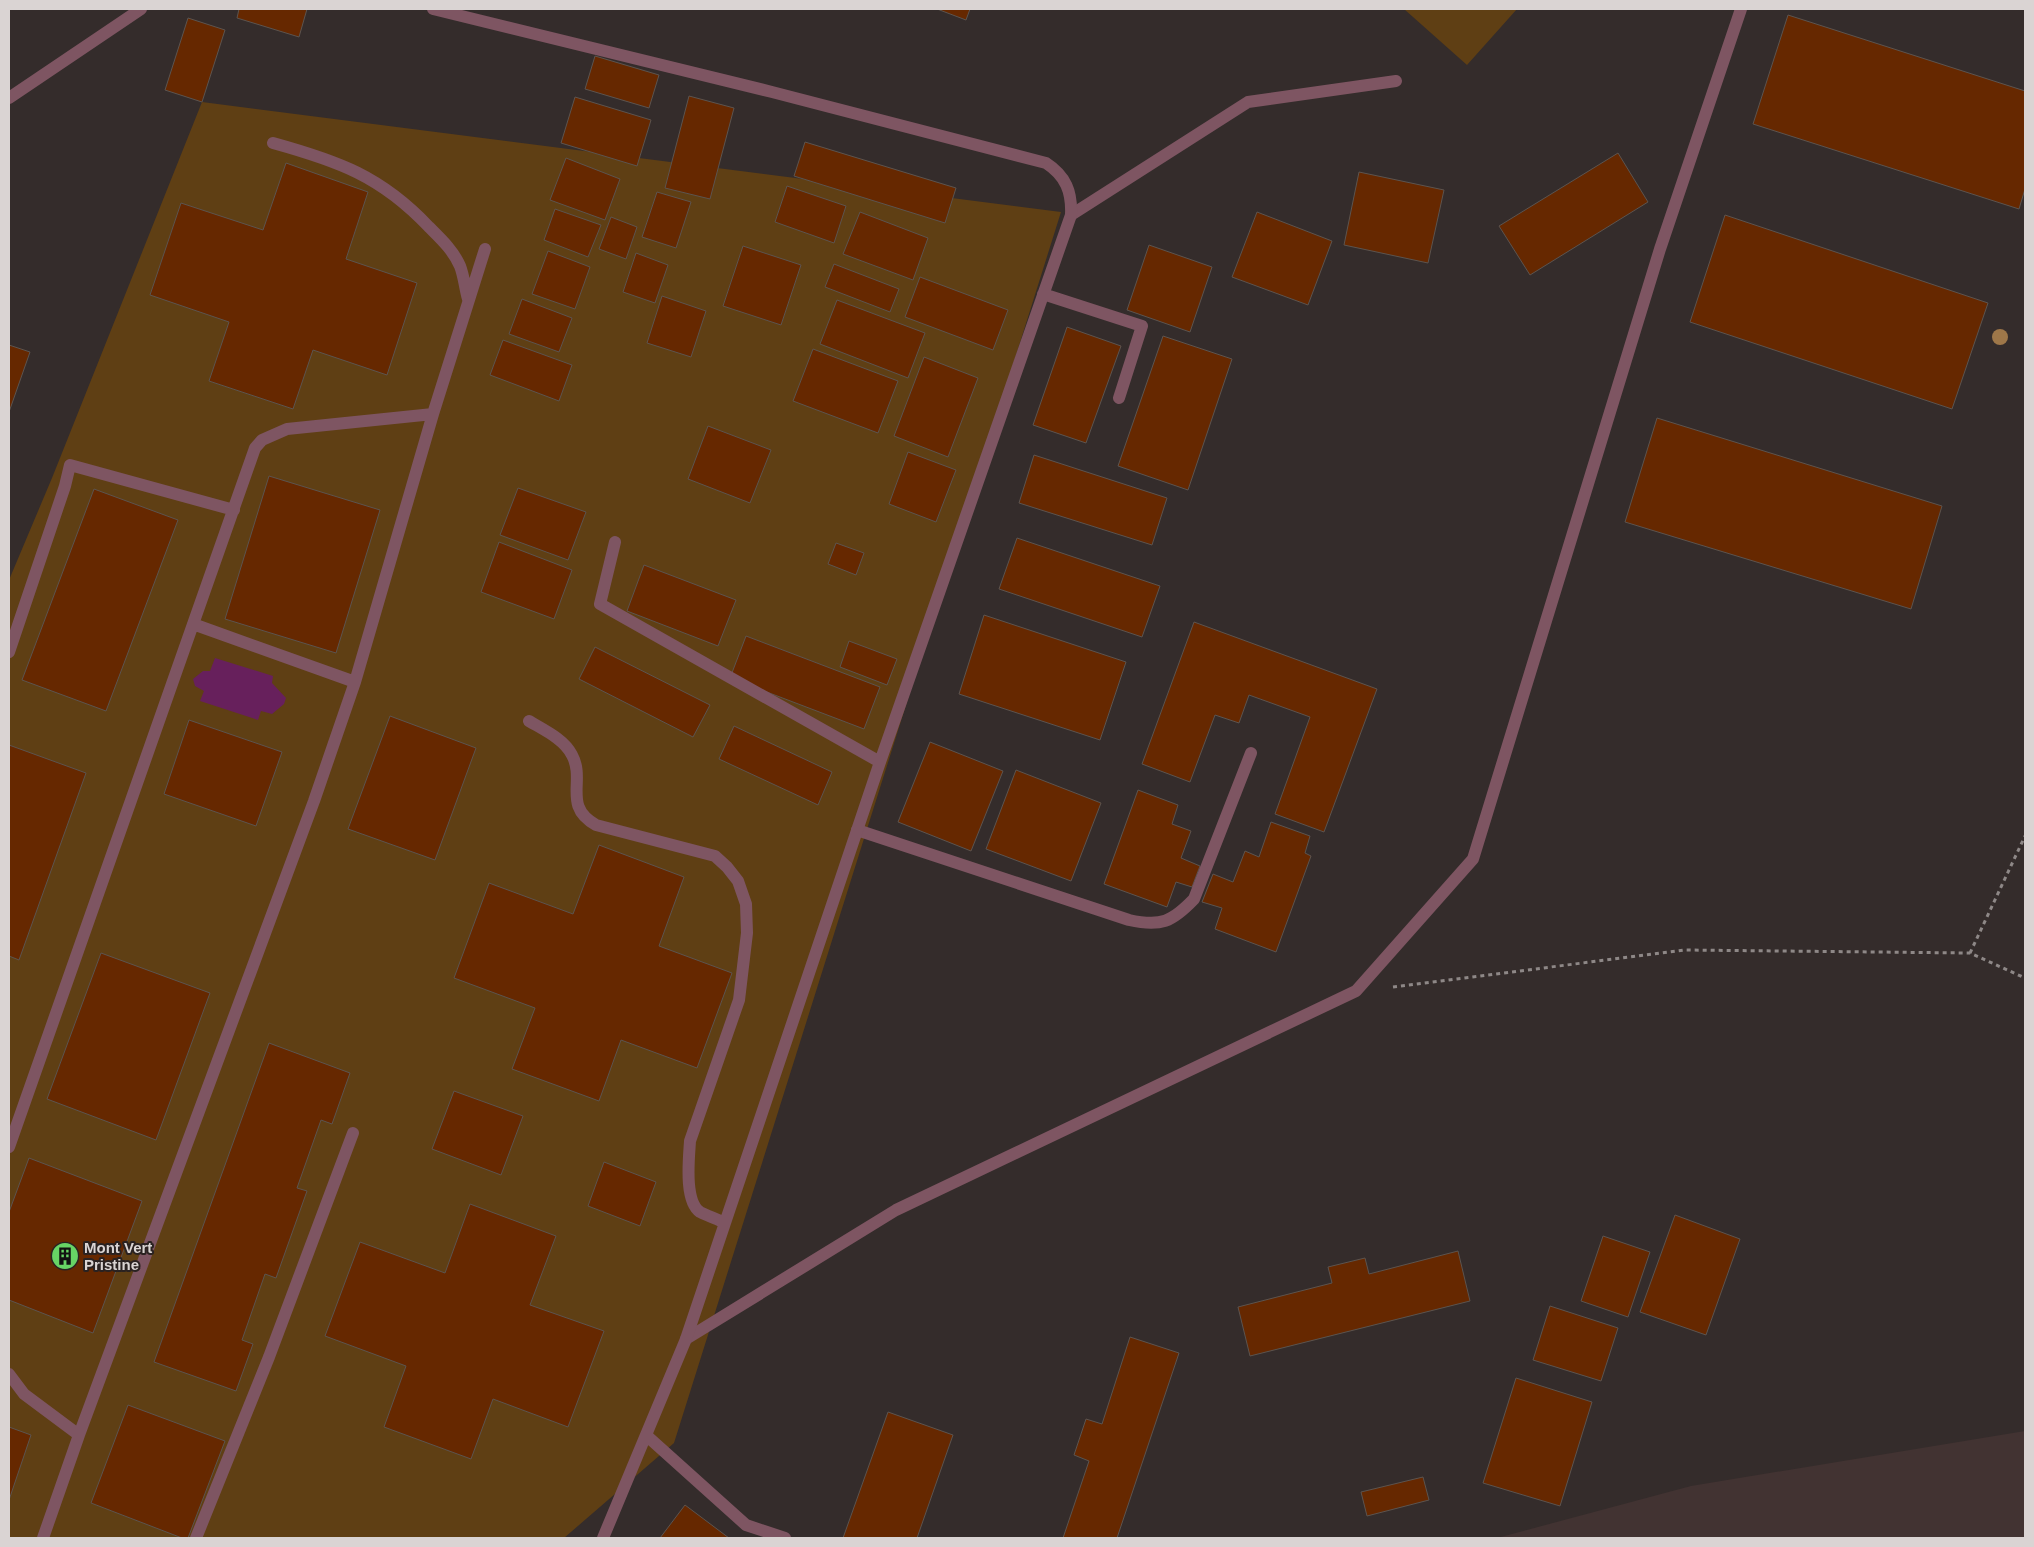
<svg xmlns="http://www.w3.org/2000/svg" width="2034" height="1547" viewBox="0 0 2034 1547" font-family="Arial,sans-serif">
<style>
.built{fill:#423332}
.green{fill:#5f3f14}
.water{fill:#67205c}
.building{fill:#662800;stroke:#5c544f}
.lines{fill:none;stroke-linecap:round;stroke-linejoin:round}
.path{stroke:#8e8887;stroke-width:3;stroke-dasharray:4 4;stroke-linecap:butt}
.lane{stroke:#7e5562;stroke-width:12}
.street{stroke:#7e5562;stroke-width:12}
.tree{fill:#9e7749}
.labels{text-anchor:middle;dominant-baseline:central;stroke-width:4;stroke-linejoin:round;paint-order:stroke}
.poi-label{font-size:15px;font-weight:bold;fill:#dad4d3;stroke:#2a2221;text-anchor:start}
</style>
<rect width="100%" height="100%" fill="#342c2b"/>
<path class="built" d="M 2025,1431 L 2025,1538 L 1497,1538 L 1691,1486 Z"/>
<path class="green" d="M 1404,9 L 1517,9 L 1467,65 Z
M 202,102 L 1061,212 L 674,1443 L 564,1538 L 9,1538 L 9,580 L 52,478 Z"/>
<path class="water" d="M 215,658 L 273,676 L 272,683 L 286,698 L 284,704 L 272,714 L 261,711 L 258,720 L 200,701 L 204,691 L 195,686 L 193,679 L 203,671 L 210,671 Z"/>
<path class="building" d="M 239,9 L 307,9 L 299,37 L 237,18 Z
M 937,9 L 970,9 L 966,20 Z
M 1788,15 L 2025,91 L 2025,189 L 2019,209 L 1753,124 Z
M 188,18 L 225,30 L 202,102 L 165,90 Z
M 595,56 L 659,75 L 649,108 L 585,89 Z
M 689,96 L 734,108 L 710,199 L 665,188 Z
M 575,97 L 651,120 L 637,166 L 561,143 Z
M 805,142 L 956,188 L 945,223 L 794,176 Z
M 1618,153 L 1648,202 L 1530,275 L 1499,226 Z
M 566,158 L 620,179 L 605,220 L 550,200 Z
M 286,163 L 368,192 L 346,259 L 417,283 L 387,375 L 313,350 L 293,409 L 209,381 L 229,322 L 150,295 L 181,203 L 263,230 Z
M 1359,172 L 1444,190 L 1428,263 L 1344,245 Z
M 787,186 L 846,206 L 834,243 L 775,222 Z
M 657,192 L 691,202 L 676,248 L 642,237 Z
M 555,209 L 601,225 L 588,257 L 544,240 Z
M 860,212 L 928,238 L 913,280 L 843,254 Z
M 1257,212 L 1332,241 L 1308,305 L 1232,277 Z
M 1725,215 L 1988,303 L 1952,409 L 1690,322 Z
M 611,217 L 637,227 L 626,259 L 599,249 Z
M 1149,245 L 1212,267 L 1190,332 L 1127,310 Z
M 743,246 L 801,265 L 781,325 L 723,306 Z
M 548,251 L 590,267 L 575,309 L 532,294 Z
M 636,253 L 668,265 L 655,303 L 623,292 Z
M 834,264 L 899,289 L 890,312 L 825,287 Z
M 920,277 L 1008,310 L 993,350 L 905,317 Z
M 662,296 L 706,311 L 691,357 L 647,343 Z
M 522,299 L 572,318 L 559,352 L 509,334 Z
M 837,300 L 925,333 L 908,378 L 820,344 Z
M 1067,327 L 1121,346 L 1086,443 L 1033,425 Z
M 1163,336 L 1232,359 L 1188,490 L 1118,466 Z
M 503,340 L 572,365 L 559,401 L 490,375 Z
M 9,345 L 30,352 L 9,412 Z
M 813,349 L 898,381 L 878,433 L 793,401 Z
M 924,357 L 978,378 L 948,457 L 894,436 Z
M 1657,418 L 1942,506 L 1911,609 L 1625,522 Z
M 708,426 L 771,450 L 750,503 L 688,479 Z
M 908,452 L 956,470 L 936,522 L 889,504 Z
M 1034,455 L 1167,498 L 1152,545 L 1019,503 Z
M 269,476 L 380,510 L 336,653 L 225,619 Z
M 518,488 L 586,512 L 568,560 L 500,535 Z
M 94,489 L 178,520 L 106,711 L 22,680 Z
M 1017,538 L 1160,586 L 1142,637 L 999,589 Z
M 499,542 L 572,570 L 554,619 L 481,592 Z
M 836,543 L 864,553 L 856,575 L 828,564 Z
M 644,565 L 736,600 L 718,646 L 627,611 Z
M 984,615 L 1126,662 L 1100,740 L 959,694 Z
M 1194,622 L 1377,689 L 1324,832 L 1275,814 L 1310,717 L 1249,695 L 1239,723 L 1215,715 L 1190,782 L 1142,764 Z
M 746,636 L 880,687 L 864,729 L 730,678 Z
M 849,641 L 897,659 L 887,685 L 840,667 Z
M 595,647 L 710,705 L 693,737 L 579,679 Z
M 390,716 L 476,748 L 435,860 L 348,829 Z
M 189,720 L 282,752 L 256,826 L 164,794 Z
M 734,726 L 832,772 L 818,805 L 719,759 Z
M 930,742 L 1003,771 L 971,851 L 898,822 Z
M 9,745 L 86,773 L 19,960 L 9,956 Z
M 1016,770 L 1101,803 L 1071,881 L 986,849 Z
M 1138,790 L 1178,805 L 1172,824 L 1191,831 L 1181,858 L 1200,866 L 1192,887 L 1176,882 L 1167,907 L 1104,884 Z
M 1271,822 L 1310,836 L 1305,853 L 1311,856 L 1276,952 L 1215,929 L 1222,908 L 1202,902 L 1213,874 L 1233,882 L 1245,851 L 1259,857 Z
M 599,845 L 684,877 L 659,946 L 732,973 L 697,1068 L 621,1040 L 599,1101 L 512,1069 L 535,1008 L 454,978 L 489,883 L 573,914 Z
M 101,953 L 210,993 L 156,1140 L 47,1099 Z
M 269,1043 L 350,1073 L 332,1124 L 321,1120 L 297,1188 L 307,1191 L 276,1278 L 265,1274 L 242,1340 L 253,1344 L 236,1391 L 154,1362 Z
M 454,1091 L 523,1116 L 501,1175 L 432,1149 Z
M 29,1158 L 142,1201 L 93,1333 L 9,1300 L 9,1212 Z
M 604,1162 L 656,1182 L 640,1226 L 588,1206 Z
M 470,1204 L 556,1236 L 530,1305 L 604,1331 L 568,1427 L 493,1399 L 471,1459 L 384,1427 L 406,1366 L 325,1336 L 360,1242 L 445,1273 Z
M 1675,1215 L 1740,1239 L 1706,1335 L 1640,1312 Z
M 1603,1236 L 1650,1252 L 1628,1317 L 1581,1301 Z
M 1458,1251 L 1470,1301 L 1250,1356 L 1238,1307 L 1332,1283 L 1328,1267 L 1365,1258 L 1369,1274 Z
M 1550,1306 L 1618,1328 L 1601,1381 L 1533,1360 Z
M 1130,1337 L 1179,1353 L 1117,1538 L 1063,1538 L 1089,1461 L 1074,1455 L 1086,1419 L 1102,1424 Z
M 1516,1378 L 1592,1402 L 1560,1506 L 1483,1483 Z
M 128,1405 L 225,1441 L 188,1538 L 182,1538 L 91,1503 Z
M 888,1412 L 953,1435 L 917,1538 L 843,1538 Z
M 9,1427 L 31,1435 L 9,1500 Z
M 1423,1477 L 1429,1500 L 1367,1516 L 1361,1492 Z
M 685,1505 L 729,1538 L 660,1538 Z"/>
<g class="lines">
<path class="path" d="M 1970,953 L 2025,836
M 1393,987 L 1685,950 L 1970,953 L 2025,978"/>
<path class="lane" d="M 273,143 C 338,161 381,176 429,227 C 441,239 453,250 460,266 C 464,276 465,289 468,299
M 1071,215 L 1248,102 L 1396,81
M 193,624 L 355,682
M 9,652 L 65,486 L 70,465 L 234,510
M 857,830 L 1129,920 C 1161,927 1172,922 1194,899 L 1251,753
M 9,1147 L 255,448 L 262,440 L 287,429 L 433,414
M 686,1339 L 896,1210 L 1356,991 L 1473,859 L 1660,249 L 1741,9
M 9,1374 L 24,1394 L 79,1435 L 43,1538
M 79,1435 L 314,801 L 355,682 L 433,414 L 485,249"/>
<path class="street" d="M 433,9 L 772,92 L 1046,163 C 1066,176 1072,192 1071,215 L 880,762 L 686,1339 L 603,1538
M 9,98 L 141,9
M 1043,294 L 1142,326 L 1119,398
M 615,542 L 600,604 L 880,762
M 529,721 C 544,730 564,739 572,755 C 586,781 562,806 596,825 L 715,856 L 727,867 L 738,881 L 746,904 L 747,933 L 739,1000 L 690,1141 C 689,1158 684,1201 700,1212 C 708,1216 717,1219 725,1223
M 647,1436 L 746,1525 L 785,1538
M 196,1538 L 269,1357 L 353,1133"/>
</g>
<circle class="tree" cx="2000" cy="337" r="8"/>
<defs>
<g id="building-disc" transform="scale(1.4375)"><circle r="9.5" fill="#67d465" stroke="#2a2221"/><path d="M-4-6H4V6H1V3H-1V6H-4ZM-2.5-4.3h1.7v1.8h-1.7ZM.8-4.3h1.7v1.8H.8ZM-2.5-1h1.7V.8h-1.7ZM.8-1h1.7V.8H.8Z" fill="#111"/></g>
</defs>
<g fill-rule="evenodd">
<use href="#building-disc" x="65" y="1256"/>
</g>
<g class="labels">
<g class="poi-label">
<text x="84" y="1247">Mont Vert<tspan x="84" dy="17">Pristine</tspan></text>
</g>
</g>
<rect width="2034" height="1547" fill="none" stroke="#dad4d3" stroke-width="20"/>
</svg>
